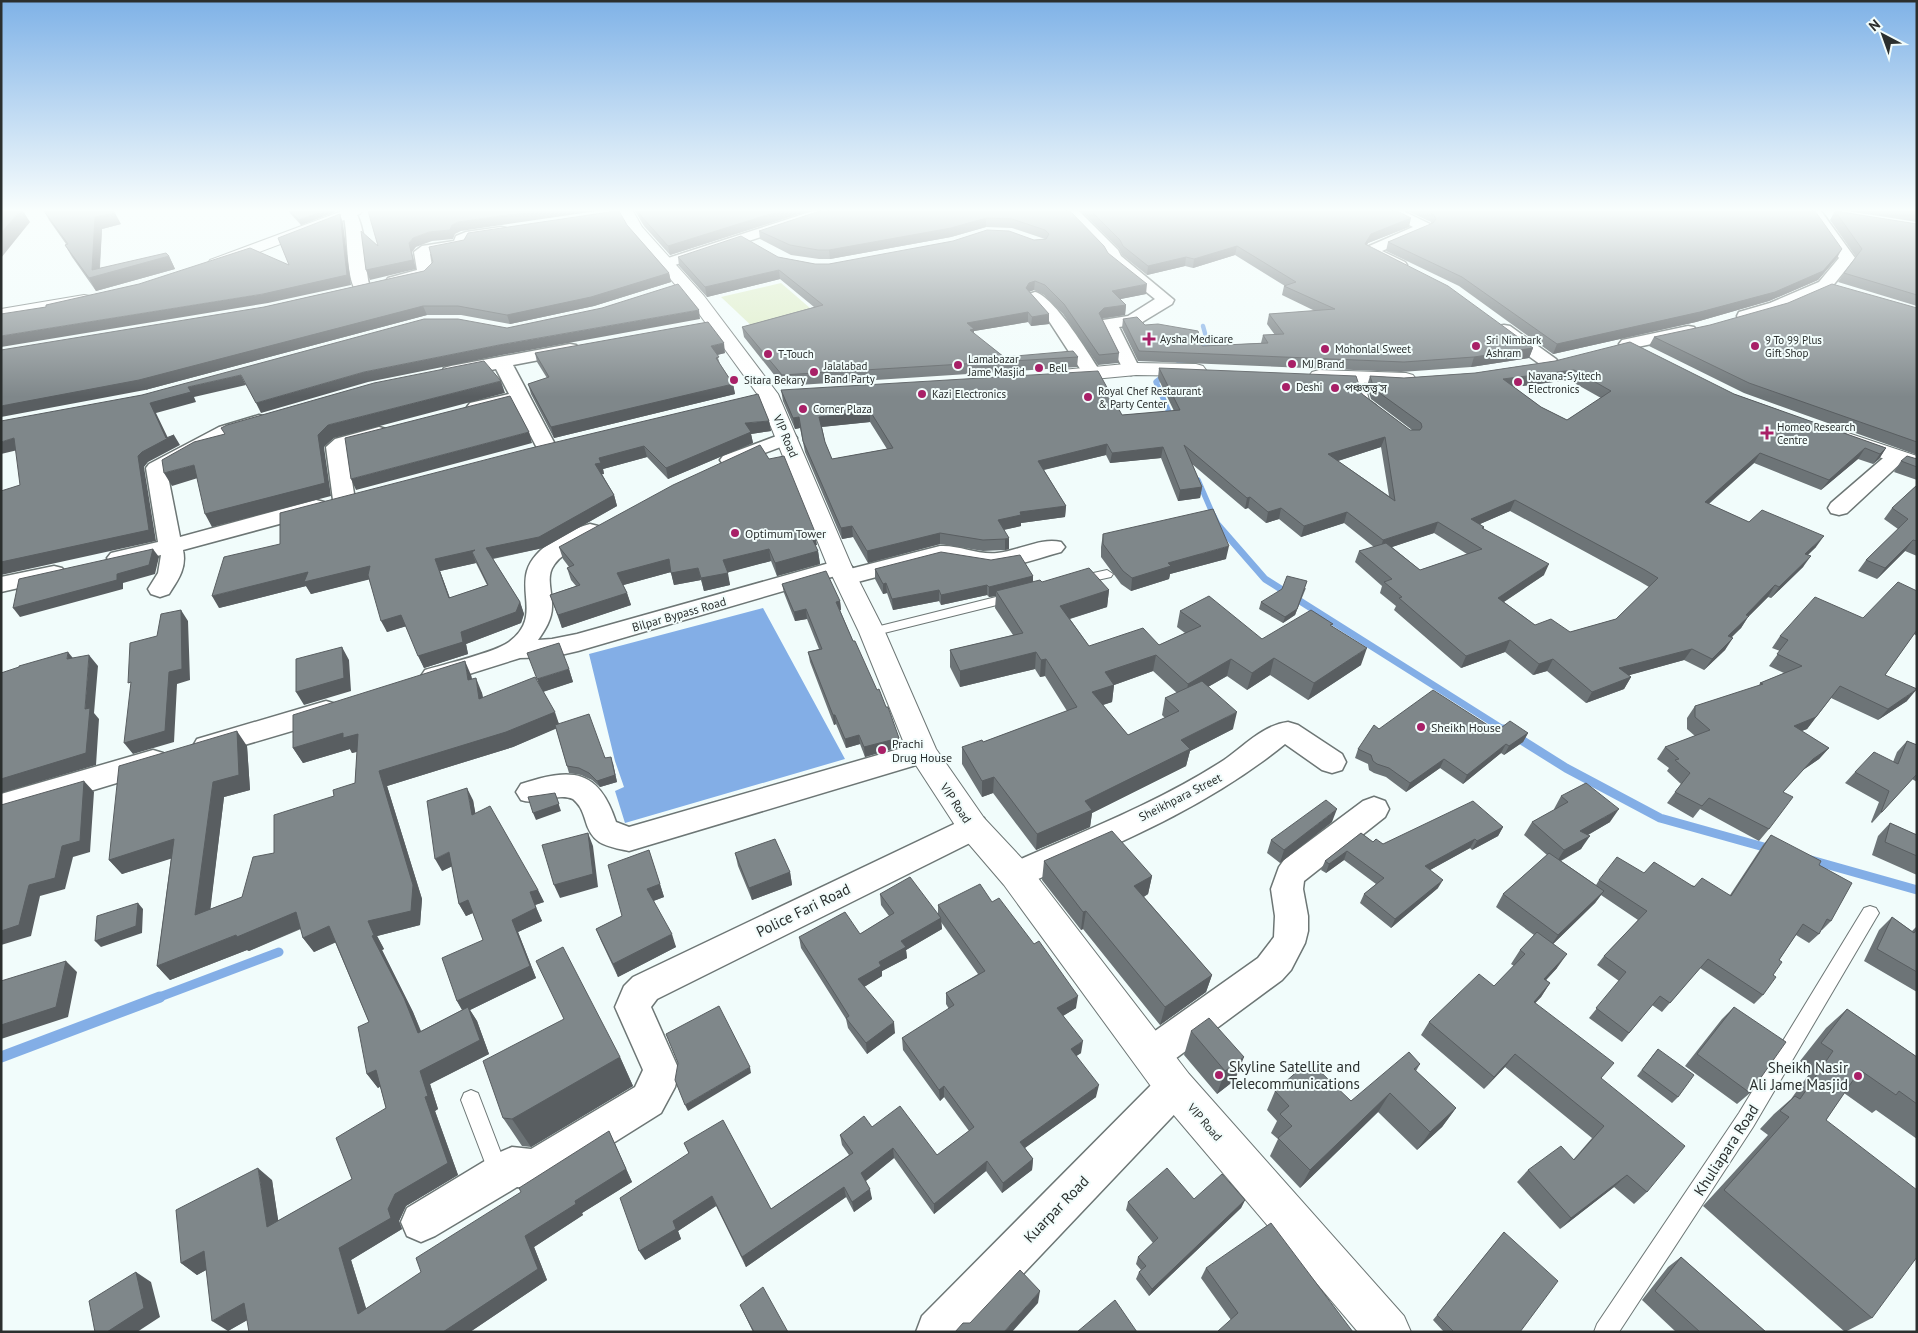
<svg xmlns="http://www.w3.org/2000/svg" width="1918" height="1333" viewBox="0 0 1918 1333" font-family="'PT Sans','Noto Sans Bengali',sans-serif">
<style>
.green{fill:#dbebc2}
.water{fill:#83aee6}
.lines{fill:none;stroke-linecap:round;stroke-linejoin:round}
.stream-far4{stroke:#83aee6;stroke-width:4.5}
.stream-far3{stroke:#83aee6;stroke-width:5.5}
.stream-far2{stroke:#83aee6;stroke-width:7}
.stream-far1{stroke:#83aee6;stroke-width:9}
.stream{stroke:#83aee6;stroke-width:11}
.service-casing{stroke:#6d7675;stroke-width:2}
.minor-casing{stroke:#6d7675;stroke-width:3}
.tertiary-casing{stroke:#6d7675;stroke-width:2}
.service{fill:#fff;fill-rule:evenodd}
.minor{fill:#fff;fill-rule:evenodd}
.tertiary{fill:#fff;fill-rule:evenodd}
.wall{fill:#6d7477;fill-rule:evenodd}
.shaded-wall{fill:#595e61}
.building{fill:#7f878a;stroke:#595e61;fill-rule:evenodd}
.poi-dot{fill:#a82067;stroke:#f1fcfb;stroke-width:2}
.labels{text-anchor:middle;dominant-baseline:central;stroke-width:4;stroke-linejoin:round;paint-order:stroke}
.far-poi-label{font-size:11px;fill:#2b2f2e;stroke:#f1fcfb;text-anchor:start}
.street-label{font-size:12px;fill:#2b2f2e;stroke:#f1fcfb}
.poi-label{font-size:12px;fill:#2b2f2e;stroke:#f1fcfb;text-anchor:start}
.near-street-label{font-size:15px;fill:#2b2f2e;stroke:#f1fcfb}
.near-poi-label{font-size:15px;fill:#2b2f2e;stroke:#f1fcfb;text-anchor:start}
</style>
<rect width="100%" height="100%" fill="#f1fcfb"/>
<path class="green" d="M 781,283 L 818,315 L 756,330 L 721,297 Z"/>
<path class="water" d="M 763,608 L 845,759 L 625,823 L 615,791 L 624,787 L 615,761 L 589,654 Z"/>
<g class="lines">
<path class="stream-far4" d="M 1203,326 L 1208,344 L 1204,347"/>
<path class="stream-far3" d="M 1198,351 L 1206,346
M 1172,419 L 1156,382 L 1188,357
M 1198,480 L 1214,517"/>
<path class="stream-far2" d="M 1213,516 L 1217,524 L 1265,579 L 1506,731"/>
<path class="stream-far1" d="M 1504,729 L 1566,768 L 1660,818 L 1771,849
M 1811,860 L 1917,890
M 157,998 L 279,952"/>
<path class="stream" d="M 1,1057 L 160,997"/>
<g class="service-casing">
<path id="service" d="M 1358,375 L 1363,378 L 1369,400 L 1376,405 L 1376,409 L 1368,409 L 1359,401 L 1353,378 Z
M 1107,570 L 1113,574 L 1111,577 L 1079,584 L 1073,580 L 1075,577 Z
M 1012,593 L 1017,594 L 1018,597 L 1017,600 L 872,636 L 867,635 L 865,632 L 867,629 L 872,628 Z
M 1870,906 L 1876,908 L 1879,913 L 1876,918 L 1753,1127 L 1619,1332 L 1594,1332 L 1597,1324 L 1739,1113 L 1864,908 Z
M 471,1090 L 478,1093 L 509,1174 L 506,1181 L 499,1184 L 492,1181 L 461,1100 L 464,1093 Z"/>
</g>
<g class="minor-casing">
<path id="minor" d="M 345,211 L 355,211 C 368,233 363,264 370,288 L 368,291 L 356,291 C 345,275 349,235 343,213 Z
M 813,211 L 833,211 L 831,214 L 672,266 L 662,266 L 659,263 L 662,260 Z
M 1064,211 L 1079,211 L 1118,250 L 1121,256 L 1174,300 L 1172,304 L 1139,324 L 1119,327 L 1140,369 L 1137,373 L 1131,375 L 1125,373 L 1100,324 L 1103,320 L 1128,316 L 1155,299 L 1108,261 L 1105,254 Z
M 1386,211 L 1403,211 L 1430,224 L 1432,227 L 1430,230 L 1382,251 L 1405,262 L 1407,265 L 1405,268 L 1393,268 L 1367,255 L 1364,252 L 1367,247 L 1413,227 L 1388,214 Z
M 1807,211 L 1821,211 L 1855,258 L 1831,288 L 1782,311 L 1745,321 L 1739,320 L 1737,316 L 1739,312 L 1770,303 L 1819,282 L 1839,258 Z
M 501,227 L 506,228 L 508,231 L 506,234 L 470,240 L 466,247 L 430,254 L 433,273 L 431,276 L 394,286 L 388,284 L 386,281 L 388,278 L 417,270 L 414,252 L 422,246 L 454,241 L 456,236 L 466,232 Z
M 1035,292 C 1055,297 1090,356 1102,374 L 1100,378 L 1093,380 L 1086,378 L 1049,321 L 1027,297 L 1029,294 Z
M 1504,325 L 1510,326 L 1556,359 L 1559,363 L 1556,367 L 1550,368 L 1544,367 L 1498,334 L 1495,330 L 1498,326 Z
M 1688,326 L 1694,327 L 1697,331 L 1694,335 L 1628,349 L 1622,348 L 1619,344 L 1622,340 Z
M 570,344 L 576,345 L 579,349 L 576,353 L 513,365 L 557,448 L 554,452 L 547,454 L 540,452 L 537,448 L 514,404 L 477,413 L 470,411 L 467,407 L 470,403 L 509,394 L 496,369 L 451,378 L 444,376 L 442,372 L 444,368 L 451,366 Z
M 259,415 L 266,417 L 269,421 L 266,425 L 233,435 L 167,471 L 180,537 L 316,500 L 324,502 L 327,507 L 324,512 L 183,550 C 187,568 178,580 169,594 L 160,597 L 151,594 L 148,589 L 158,573 L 161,555 L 119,565 L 111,563 L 107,558 L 111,553 L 158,542 L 146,468 L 149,464 L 219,427 Z
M 379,427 L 386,429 L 389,433 L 386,437 L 347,449 L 355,500 L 352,505 L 344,507 L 336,505 L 333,500 L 326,447 L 335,439 Z
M 787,432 L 794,434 L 797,438 L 794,442 L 730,466 L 723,464 L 720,460 L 723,456 Z
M 1896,451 L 1903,453 L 1906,457 L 1903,461 L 1847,513 L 1839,515 L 1831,513 L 1828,508 L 1831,503 L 1889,453 Z
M 590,524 L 598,526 L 601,531 C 590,547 565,548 554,565 C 545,577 553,594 552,607 C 552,619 545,630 538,640 L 552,639 L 577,634 L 840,560 L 848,562 L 852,567 L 850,569 L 940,546 C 960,545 977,555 997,553 C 1018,551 1041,537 1061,542 L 1065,547 L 1061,552 C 1039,558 1015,567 991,568 C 974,568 958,559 941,560 L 846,585 L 838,583 L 834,578 L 835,576 L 578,651 L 552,657 L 520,658 L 434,685 L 425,682 L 421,676 L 425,670 C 444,664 494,653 509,642 C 539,620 520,596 527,571 C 534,547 568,530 590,524 Z
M 54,566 L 62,568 L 66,573 L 62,578 L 1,592 L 1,577 Z
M 326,701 L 336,704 L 340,711 L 336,718 L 207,756 L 197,753 L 193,746 L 197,739 Z
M 1288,722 L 1298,725 L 1342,754 L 1346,762 L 1342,770 L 1332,773 L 1322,770 L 1285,744 C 1208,807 1117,844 1027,884 L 1016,888 L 1005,884 L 1000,875 L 1005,866 C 1079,833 1156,804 1224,760 C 1244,746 1263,725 1288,722 Z
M 923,742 L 933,746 L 937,753 L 933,760 L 629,851 C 606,846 592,845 585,819 C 582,810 580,805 573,799 C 556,792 539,806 521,800 L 516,792 L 521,784 C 570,768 598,767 616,822 L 629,827 Z
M 153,750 L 163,753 L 167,761 L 163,769 L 1,818 L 1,794 Z
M 1374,797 L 1385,801 L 1389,809 L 1385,817 L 1304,881 L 1303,889 L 1308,916 L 1308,931 L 1305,943 L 1291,970 L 1282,980 L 1164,1067 L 1151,1072 L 1138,1067 L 1133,1055 L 1138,1043 L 1258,958 L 1274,937 L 1275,916 L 1271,889 L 1279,867 L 1284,860 L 1363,801 Z
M 973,815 L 984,818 L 988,827 L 984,836 L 657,999 L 651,1007 L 679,1070 L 675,1087 L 661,1113 L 551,1182 L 534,1189 L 517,1187 L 435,1236 L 421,1242 L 407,1236 L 401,1222 L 407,1208 L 498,1153 L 512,1147 L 531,1149 L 635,1087 L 643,1070 L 615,1007 L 624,986 L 633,977 Z
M 1175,1069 L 1188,1074 L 1194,1087 L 1188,1100 L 968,1332 L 916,1332 L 922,1316 L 1162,1074 Z"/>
</g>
<g class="tertiary-casing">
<path id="tertiary" d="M 342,211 L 362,211 L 360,214 L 222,266 L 210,266 L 208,263 L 210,260 Z
M 619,211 L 633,211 L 642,227 L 704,296 L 778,394 L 852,567 L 885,632 L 936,749 L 984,818 L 1028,865 L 1189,1074 L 1404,1316 L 1411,1332 L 1358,1332 L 1161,1100 L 1004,885 L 962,836 L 908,753 L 859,632 L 828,567 L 758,395 L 692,304 L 630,232 Z
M 84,295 L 90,296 L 93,300 L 90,304 L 1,319 L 1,309 Z
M 1136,363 L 1196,364 L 1203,366 L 1206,370 L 1203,374 L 1196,376 L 1136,375 L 1062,382 L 1055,380 L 1052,376 L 1055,372 L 1062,370 Z
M 1319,370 L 1406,373 L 1413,375 L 1416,379 L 1413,383 L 1406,385 L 1312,380 L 1309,376 L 1312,372 Z
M 1848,433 L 1917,456 L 1917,471 L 1841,443 L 1837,439 L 1841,435 Z"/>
</g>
<use href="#service" class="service"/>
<use href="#minor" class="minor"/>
<use href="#tertiary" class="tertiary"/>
</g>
<path class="wall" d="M 44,211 L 121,224 L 102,229 L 100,268 L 169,256 L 175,269 L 96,291 L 72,257 L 65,245 L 66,244 L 49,220 Z
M 288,211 L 335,211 L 335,212 L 301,225 Z
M 635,211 L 808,211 L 670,255 L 644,226 Z
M 1070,211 L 1108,253 L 1146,294 L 1120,299 L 1126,305 L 1125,315 L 1102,319 L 1119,353 L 1118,363 L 1098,365 L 1063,314 L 1044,295 L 1034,290 L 1029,292 L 1049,324 L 1031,326 L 1028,322 L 974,331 L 974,334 L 1004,357 L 1078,357 L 1077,367 L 783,386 L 744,337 L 742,327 L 814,307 L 780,279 L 707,297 L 679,266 L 678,257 L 778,257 L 815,264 L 829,264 L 1034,240 L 1045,239 L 1012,228 L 986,227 L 951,237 L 830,259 L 819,259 L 791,255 L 760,239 L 759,231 Z
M 1081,211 L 1397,211 L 1409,227 L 1368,243 L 1367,245 L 1533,348 L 1529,358 L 1471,367 L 1401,372 L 1138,361 L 1122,328 L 1123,319 L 1145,325 L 1202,346 L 1261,343 L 1263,335 L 1275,335 L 1267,324 L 1269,314 L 1315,311 L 1282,295 L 1284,286 L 1285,286 L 1235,255 L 1193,268 L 1185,266 L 1147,275 L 1122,255 L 1119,249 Z
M 1407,211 L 1815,211 L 1837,258 L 1818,280 L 1769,301 L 1696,322 L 1553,354 L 1459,286 L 1386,251 L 1388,242 L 1431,224 L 1431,222 Z
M 1835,211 L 1917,224 L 1917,306 L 1838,282 L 1844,273 L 1856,257 L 1830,220 Z
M 1847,211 L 1917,211 L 1917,222 Z
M 627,225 L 669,273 L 671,282 L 594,306 L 510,324 L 461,315 L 427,315 L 145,390 L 264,307 Z
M 1917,308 L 1917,455 L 1744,393 L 1649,346 L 1654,337 Z
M 535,353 L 725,353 L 717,355 L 720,364 L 733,384 L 735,394 L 554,438 L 531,394 L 528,384 L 547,378 L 537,362 Z
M 1555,361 L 1734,394 L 1886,448 L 1879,459 L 1873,464 L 1858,459 L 1821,490 L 1754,463 L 1709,504 L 1749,522 L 1816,547 L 1808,555 L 1803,567 L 1771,598 L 1768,597 L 1748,617 L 1741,628 L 1731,637 L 1725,650 L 1704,670 L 1684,660 L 1629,675 L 1631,677 L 1624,689 L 1586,703 L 1547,671 L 1533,675 L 1505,652 L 1461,668 L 1394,610 L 1396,606 L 1380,593 L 1382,586 L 1355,562 L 1359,551 L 1374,547 L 1344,523 L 1301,537 L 1279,519 L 1266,523 L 1248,508 L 1245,509 L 1192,464 L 1202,487 L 1200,498 L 1178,501 L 1161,458 L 1110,463 L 1106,455 L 1044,470 L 1066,506 L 1065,517 L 1021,523 L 1021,526 L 1004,530 L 1009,549 L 1005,550 L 983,551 L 940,544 L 868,563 L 853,537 L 842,539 L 805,452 L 800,428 L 795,429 L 783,401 L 781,390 L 1122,415 L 1174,411 L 1158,378 L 1159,368 L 1362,394 L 1410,430 L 1412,430 L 1371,399 L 1367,386 L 1370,376 L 1404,378 L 1475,373 ZM 1569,380 L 1601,398 L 1567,420 L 1541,407 L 1514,387 ZM 870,422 L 887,449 L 832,459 L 825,442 L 822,427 ZM 1381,447 L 1389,496 L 1338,461 ZM 1510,511 L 1639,581 L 1649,587 L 1616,619 L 1570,632 L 1535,625 L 1504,602 L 1544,575 L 1484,529 L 1484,527 L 1480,524 ZM 1434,533 L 1467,554 L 1420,570 L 1392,547 Z
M 769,421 L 771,431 L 751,434 L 753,443 L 668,479 L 647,457 L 603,469 L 604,474 L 602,474 L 614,495 L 617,506 L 543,548 L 493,559 L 520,602 L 524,614 L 521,623 L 466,644 L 468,654 L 424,668 L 406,626 L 387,632 L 369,579 L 311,594 L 306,586 L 219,608 L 280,544 L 280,513 ZM 476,563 L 487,585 L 450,598 L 440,571 Z
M 1917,459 L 1917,480 L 1894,472 L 1901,461 Z
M 1917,485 L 1917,556 L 1905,551 L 1877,579 L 1858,571 L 1866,560 L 1898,529 L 1884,519 L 1892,508 Z
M 1103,534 L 1226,559 L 1170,574 L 1169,579 L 1131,591 L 1121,584 L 1101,557 L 1101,547 Z
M 815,545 L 818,551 L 820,564 L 777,576 L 771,561 L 727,572 L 730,585 L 704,591 L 701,580 L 674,585 L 671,572 L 623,585 L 627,593 L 631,605 L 562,628 L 550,595 L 576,586 L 571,580 L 567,568 L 569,567 L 563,559 L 559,547 L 817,545 Z
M 875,569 L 1033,576 L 1033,582 L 1042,582 L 1109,590 L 1107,607 L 1070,619 L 1089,646 L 1159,645 L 1185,633 L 1177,627 L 1180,611 L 1262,639 L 1332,626 L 1361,665 L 1308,700 L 1270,675 L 1247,690 L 1227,676 L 1208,687 L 1233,729 L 1190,751 L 1186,766 L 1092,813 L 1090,827 L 1036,850 L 993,793 L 982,797 L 962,764 L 962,747 L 983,742 L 1067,711 L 1045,676 L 1040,677 L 1035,669 L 960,687 L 950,667 L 950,650 L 1013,635 L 995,608 L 996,596 L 989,597 L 987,595 L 941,605 L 939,601 L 893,610 L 887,593 L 883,594 L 875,579 ZM 1153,671 L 1177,693 L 1165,698 L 1162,715 L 1165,718 L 1128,735 L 1103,705 L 1112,702 L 1114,685 Z
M 782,584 L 840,601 L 841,610 L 840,610 L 853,641 L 899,738 L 899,747 L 865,757 L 860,744 L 846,748 L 836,724 L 834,725 L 810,662 L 808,652 L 819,649 L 807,619 L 795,621 L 784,593 Z
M 1306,588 L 1295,615 L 1283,623 L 1259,609 L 1261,602 Z
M 1917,591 L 1917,636 L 1914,634 L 1885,675 L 1907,701 L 1878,720 L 1831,698 L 1807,729 L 1801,731 L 1829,748 L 1819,759 L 1803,770 L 1783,792 L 1769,829 L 1759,841 L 1700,809 L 1693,818 L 1667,803 L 1681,784 L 1667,771 L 1669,768 L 1657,759 L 1665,747 L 1695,736 L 1687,729 L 1687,718 L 1695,706 L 1759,686 L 1760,683 L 1784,673 L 1769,666 L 1780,651 L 1772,648 L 1780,636 L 1863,618 Z
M 569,669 L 573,682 L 543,692 L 559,724 L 613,763 L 617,782 L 600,787 L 592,780 L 581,775 L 569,773 L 556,728 L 513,747 L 387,786 L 422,899 L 420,925 L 377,936 L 384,949 L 382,950 L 413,1012 L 421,1031 L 462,1010 L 457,1001 L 483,940 L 473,913 L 466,916 L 459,904 L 452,866 L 442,871 L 473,800 L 475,813 L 538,890 L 544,902 L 535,905 L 542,921 L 518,932 L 536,978 L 470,1010 L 477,1021 L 489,1054 L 430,1084 L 438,1109 L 435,1111 L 458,1175 L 406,1206 L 399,1221 L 402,1229 L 351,1260 L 366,1309 L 615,1144 L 632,1182 L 582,1213 L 583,1215 L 534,1247 L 547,1280 L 470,1332 L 247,1320 L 228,1331 L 206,1270 L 197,1275 L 181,1263 L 272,1180 L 278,1221 L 352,1179 L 386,1108 L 380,1086 L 378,1088 L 367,1074 L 369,1022 L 335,942 L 314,952 L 303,938 L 301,929 L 249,951 L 247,950 L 170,980 L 157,966 L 171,858 L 122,874 L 109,860 L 247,746 L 250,790 L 224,797 L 210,909 L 242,897 L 274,853 L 334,796 L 355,783 L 357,752 L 352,753 L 350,749 L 303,763 L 293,748 L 471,675 L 472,679 L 482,693 L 483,698 L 538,683 Z
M 1379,729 L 1497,731 L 1528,733 L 1523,742 L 1504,755 L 1501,753 L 1463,784 L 1440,768 L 1406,792 L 1386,777 L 1374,773 L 1369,770 L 1368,764 L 1355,758 L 1358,749 Z
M 1907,741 L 1917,745 L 1917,782 L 1912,779 L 1872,823 L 1871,822 L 1879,802 L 1845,783 L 1855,772 L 1893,762 L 1897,752 Z
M 1561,796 L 1610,822 L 1588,835 L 1581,849 L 1561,861 L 1596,885 L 1599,880 L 1644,873 L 1730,895 L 1763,845 L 1771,835 L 1819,865 L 1831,921 L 1822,930 L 1821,930 L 1819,934 L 1809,943 L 1796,935 L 1779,960 L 1763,995 L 1754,1004 L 1700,968 L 1662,1012 L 1652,1005 L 1622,1042 L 1589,1018 L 1619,981 L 1597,965 L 1604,956 L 1638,920 L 1601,895 L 1595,903 L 1553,944 L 1557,968 L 1546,980 L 1550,983 L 1541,997 L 1535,1003 L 1601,1078 L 1647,1192 L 1634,1204 L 1614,1187 L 1560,1229 L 1517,1182 L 1528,1170 L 1573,1160 L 1592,1138 L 1505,1067 L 1484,1089 L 1421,1035 L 1429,1022 L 1494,986 L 1514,966 L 1511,964 L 1520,950 L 1534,935 L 1496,907 L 1503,894 L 1547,855 L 1524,835 L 1532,822 L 1554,810 L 1554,809 Z
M 1332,822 L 1280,863 L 1267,853 L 1271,840 Z
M 1890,823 L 1917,835 L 1917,875 L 1872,855 L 1878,836 Z
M 1503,827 L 1498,836 L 1472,850 L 1470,848 L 1430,870 L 1438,888 L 1391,928 L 1360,903 L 1364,894 L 1376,884 L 1344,860 L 1326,873 L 1321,870 L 1325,861 L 1361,833 L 1373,842 L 1383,844 Z
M 649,850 L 664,897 L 653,901 L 676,947 L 618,977 L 601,941 L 596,929 L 622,916 Z
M 735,853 L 790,872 L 792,885 L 752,900 L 738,866 Z
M 1044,861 L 1152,876 L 1148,894 L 1144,897 L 1212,975 L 1206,992 L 1160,1025 L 1083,929 L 1081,930 L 1042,880 Z
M 880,894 L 938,914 L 938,905 L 992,902 L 1076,1008 L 1063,1016 L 1081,1053 L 1076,1056 L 1096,1097 L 1025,1148 L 1033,1159 L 1032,1170 L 1002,1193 L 986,1171 L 934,1214 L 894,1158 L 866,1181 L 872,1199 L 854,1212 L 846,1197 L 746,1267 L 716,1206 L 678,1231 L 681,1239 L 645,1260 L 689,1154 L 684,1143 L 771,1209 L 849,1155 L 842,1145 L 840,1135 L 872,1127 L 937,1155 L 969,1131 L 944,1097 L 940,1101 L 903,1050 L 902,1038 L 949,1009 L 946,1004 L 946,993 L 978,974 L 941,922 L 942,929 L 906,950 L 907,958 L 882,971 L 882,976 L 864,987 L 895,1033 L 867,1054 L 848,1028 L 846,1019 L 801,948 L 799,937 L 860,934 L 889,916 L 881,905 Z
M 1892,917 L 1912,931 L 1917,926 L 1917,992 L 1864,961 L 1879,930 Z
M 1734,1007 L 1750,1093 L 1737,1104 L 1685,1066 L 1722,1019 Z
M 1847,1009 L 1917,1057 L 1917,1139 L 1876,1110 L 1872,1113 L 1844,1093 L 1826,1120 L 1872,1318 L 1845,1332 L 1703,1206 L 1768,1135 L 1760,1129 L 1774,1114 L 1791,1099 L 1812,1070 L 1800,1061 L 1826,1028 Z
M 1191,1031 L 1235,1080 L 1217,1094 L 1184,1055 Z
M 1658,1049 L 1678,1097 L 1672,1103 L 1637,1076 L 1653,1055 Z
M 620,1057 L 633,1086 L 531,1147 L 522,1146 L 503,1118 Z
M 1420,1064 L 1416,1071 L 1456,1108 L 1442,1127 L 1417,1150 L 1378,1112 L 1300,1188 L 1270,1156 L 1278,1139 L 1271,1133 L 1277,1121 L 1267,1110 L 1275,1091 L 1351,1101 Z
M 1194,1199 L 1245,1200 L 1241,1208 L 1149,1296 L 1136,1279 L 1139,1272 L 1141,1270 L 1136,1264 L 1138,1257 L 1153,1243 L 1126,1210 L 1128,1202 Z
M 1504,1232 L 1520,1332 L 1444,1332 L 1433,1320 Z
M 1681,1257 L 1766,1332 L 1676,1332 L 1642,1300 L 1668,1267 Z
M 1206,1268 L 1353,1332 L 1231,1320 L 1201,1278 Z
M 740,1305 L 788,1332 L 753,1332 Z"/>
<path class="shaded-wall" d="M 20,211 L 23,211 L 30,222 L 1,258 L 1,233 Z
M 324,211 L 335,211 L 335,212 L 301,225 L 299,220 Z
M 537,211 L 597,211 L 461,231 L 455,234 L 453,239 L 432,241 L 416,247 L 412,252 L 416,269 L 370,280 L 366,270 L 409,243 L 413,238 L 429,232 L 452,225 L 458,222 Z
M 780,211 L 808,211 L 670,255 L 668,246 Z
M 115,213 L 121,224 L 102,229 L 99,275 L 169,256 L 175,269 L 96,291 L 89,278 L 92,270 L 95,217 Z
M 340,214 L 343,223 L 351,285 L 268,303 L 1,347 L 1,336 L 263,294 Z
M 986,218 L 986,227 L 951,237 L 830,259 L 829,250 Z
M 1411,218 L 1409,227 L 1368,243 L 1363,253 L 1365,244 L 1371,234 Z
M 1237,246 L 1235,255 L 1193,268 L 1194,259 Z
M 1842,249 L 1837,258 L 1818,280 L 1769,301 L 1696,322 L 1553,354 L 1557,344 Z
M 1186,257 L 1185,266 L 1147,275 L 1148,266 Z
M 779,270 L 780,279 L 707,297 L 705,287 Z
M 669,273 L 671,282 L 594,306 L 510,324 L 507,315 Z
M 1035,281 L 1034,290 L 1028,292 L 1026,288 L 1029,283 Z
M 1147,284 L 1146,294 L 1111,301 L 1112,291 Z
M 1126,305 L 1125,315 L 1103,318 L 1098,323 L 1099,313 L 1104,308 Z
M 423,306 L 427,315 L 145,390 L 1,417 L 1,406 Z
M 699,310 L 700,319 L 502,355 L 368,382 L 261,413 L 256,403 L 364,372 L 499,345 Z
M 1028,312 L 1028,322 L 974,331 L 974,339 L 967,323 Z
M 1049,314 L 1049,324 L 1031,326 L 1032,317 Z
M 724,343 L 725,353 L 713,356 L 711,346 Z
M 1533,348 L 1529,358 L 1471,367 L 1474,357 Z
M 1574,370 L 1569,380 L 1499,389 L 1503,379 Z
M 241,375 L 246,385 L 194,397 L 196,402 L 156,413 L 168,438 L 174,435 L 180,445 L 148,462 L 144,467 L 156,541 L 1,575 L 1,562 L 138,456 L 150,403 L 188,387 Z
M 501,381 L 505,393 L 334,438 L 324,447 L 331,496 L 212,527 L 205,514 L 318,435 L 328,425 Z
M 733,384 L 735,394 L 554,438 L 551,427 Z
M 870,411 L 870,422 L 820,427 L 819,417 Z
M 799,417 L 800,428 L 795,429 L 793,418 Z
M 769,421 L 771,431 L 751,434 L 753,443 L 668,479 L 666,468 L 745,423 Z
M 529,432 L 532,443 L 356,490 L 351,479 Z
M 1385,437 L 1381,447 L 1325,465 L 1328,454 Z
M 14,438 L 22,449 L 1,454 L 1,442 Z
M 1107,444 L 1106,455 L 1038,471 L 1038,461 Z
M 644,446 L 647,457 L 603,469 L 604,474 L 598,475 L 595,464 L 599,458 Z
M 1163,447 L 1161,458 L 1110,463 L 1112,453 Z
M 1865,448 L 1858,459 L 1821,490 L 1829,480 Z
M 1886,448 L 1879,459 L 1873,464 L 1880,454 Z
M 1760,453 L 1754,463 L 1698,513 L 1705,502 Z
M 194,465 L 201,477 L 172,486 L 164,473 Z
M 1202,487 L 1200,498 L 1178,501 L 1180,490 Z
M 614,495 L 617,506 L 543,548 L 490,559 L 486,548 Z
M 1250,497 L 1248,508 L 1245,509 L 1247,498 Z
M 1515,500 L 1510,511 L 1466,530 L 1471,519 Z
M 1066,506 L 1065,517 L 1021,523 L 1021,526 L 997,531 L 998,520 L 1020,512 Z
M 1281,508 L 1279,519 L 1266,523 L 1268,512 Z
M 1347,512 L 1344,523 L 1301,537 L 1304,526 Z
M 1438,522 L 1434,533 L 1380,551 L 1383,540 Z
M 852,526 L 853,537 L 842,539 L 841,528 Z
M 815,532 L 817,545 L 811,546 L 810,534 Z
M 940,533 L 940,544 L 868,563 L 867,551 Z
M 1824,536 L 1816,547 L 1797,565 L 1805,554 Z
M 1009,538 L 1009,549 L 1005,550 L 1005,539 Z
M 1913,540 L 1905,551 L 1877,579 L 1885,568 Z
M 1229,546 L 1226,559 L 1170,574 L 1169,579 L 1131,591 L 1132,578 L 1168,563 Z
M 153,549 L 159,557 L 155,574 L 123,583 L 123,589 L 20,617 L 13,608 L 117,574 Z
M 769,549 L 771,561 L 726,573 L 723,560 Z
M 475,550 L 472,552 L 476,563 L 440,571 L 454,610 L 449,598 L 435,559 Z
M 818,551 L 820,564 L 777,576 L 775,563 Z
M 1811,556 L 1803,567 L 1771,598 L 1779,587 Z
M 669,559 L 671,572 L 620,586 L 617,573 Z
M 1549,564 L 1544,575 L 1493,609 L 1498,598 Z
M 370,566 L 375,578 L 311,594 L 306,586 L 219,608 L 212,596 L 308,572 Z
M 698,568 L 701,580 L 674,585 L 671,573 Z
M 728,573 L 730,585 L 704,591 L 701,578 Z
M 1033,576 L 1033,586 L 996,591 L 996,596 L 989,597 L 989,587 Z
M 1307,581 L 1295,615 L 1283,623 L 1285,617 Z
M 886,583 L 887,593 L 883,594 L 883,584 Z
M 987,585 L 987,595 L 941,605 L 941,595 Z
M 1775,585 L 1768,597 L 1748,617 L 1741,628 L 1721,648 L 1728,636 L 1746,615 Z
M 939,590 L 939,601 L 893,610 L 892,599 Z
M 1109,590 L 1107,607 L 1059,622 L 1060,606 Z
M 627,593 L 631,605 L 562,628 L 558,615 Z
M 840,601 L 841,610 L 837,611 L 836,602 Z
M 520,602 L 524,614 L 521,623 L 466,644 L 468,654 L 424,668 L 418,656 L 461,632 Z
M 806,609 L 807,619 L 795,621 L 794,612 Z
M 181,610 L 188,621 L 190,680 L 177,684 L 174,742 L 133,754 L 124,743 L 169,672 Z
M 401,615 L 407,626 L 387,632 L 381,621 Z
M 1733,638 L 1725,650 L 1704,670 L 1712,659 Z
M 1510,640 L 1505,652 L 1461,668 L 1466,656 Z
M 342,647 L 349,660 L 351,691 L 304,705 L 296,692 Z
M 1367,648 L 1361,665 L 1308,700 L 1314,683 Z
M 1692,649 L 1684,660 L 1612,680 L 1619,668 Z
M 68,652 L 77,663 L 67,659 Z
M 1036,652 L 1035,669 L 960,687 L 960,671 Z
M 89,655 L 98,666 L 94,713 L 99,719 L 96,765 L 1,793 L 1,779 L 85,709 Z
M 1156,655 L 1153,671 L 1103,689 L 1105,672 Z
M 1274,658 L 1270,675 L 1247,690 L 1252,673 Z
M 1046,659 L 1045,676 L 1040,677 L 1041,660 Z
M 1231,659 L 1227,676 L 1185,700 L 1188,684 Z
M 1553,659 L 1547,671 L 1533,675 L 1539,664 Z
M 465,661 L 471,675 L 475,695 L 468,680 Z
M 569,669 L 573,682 L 542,692 L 537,679 Z
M 1631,677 L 1624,689 L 1586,703 L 1592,692 Z
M 476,678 L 482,693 L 486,714 L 479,699 Z
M 1114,685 L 1112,702 L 1090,709 L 1092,692 Z
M 1917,689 L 1907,701 L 1878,720 L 1888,709 Z
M 555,712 L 560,727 L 513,747 L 387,786 L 422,899 L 420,925 L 377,936 L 384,949 L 382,950 L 413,1012 L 427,1047 L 418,1033 L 372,936 L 368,921 L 379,771 Z
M 1237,712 L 1233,729 L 1190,751 L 1186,766 L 1092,813 L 1090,827 L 1036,850 L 1037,834 L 1085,801 L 1181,740 Z
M 833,715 L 835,715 L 836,724 L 834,725 Z
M 1816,717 L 1807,729 L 1785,738 L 1794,726 Z
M 237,731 L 247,746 L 250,790 L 224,797 L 208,929 L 195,915 L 213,782 Z
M 343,733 L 358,734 L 366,749 L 352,753 L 350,749 L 303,763 L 293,748 Z
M 1528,733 L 1523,742 L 1504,755 L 1509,746 Z
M 859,735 L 860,744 L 846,748 L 845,739 Z
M 899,738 L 899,747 L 865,757 L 864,747 Z
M 1506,744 L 1501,753 L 1463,784 L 1467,775 Z
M 1829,748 L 1819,759 L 1803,770 L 1773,803 L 1813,759 Z
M 611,757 L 617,782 L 600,787 L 597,781 Z
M 1444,759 L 1440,768 L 1406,792 L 1410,783 Z
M 994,777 L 993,793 L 982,797 L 982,781 Z
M 84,781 L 94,792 L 90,852 L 73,857 L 65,889 L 40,896 L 31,936 L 1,945 L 1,931 L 29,885 L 62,846 Z
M 467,788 L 473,800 L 478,827 L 472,815 Z
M 555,793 L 561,811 L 536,820 L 533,813 Z
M 1337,809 L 1332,822 L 1280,863 L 1284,850 Z
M 1619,809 L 1610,822 L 1572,844 L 1580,831 Z
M 1503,827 L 1498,836 L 1472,850 L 1477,841 Z
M 588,833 L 593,846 L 598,887 L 560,898 L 554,885 Z
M 1590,836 L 1581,849 L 1556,863 L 1564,850 Z
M 174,839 L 186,854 L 122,874 L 109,860 Z
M 1475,839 L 1470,848 L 1421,875 L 1425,866 Z
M 1347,851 L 1344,860 L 1326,873 L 1329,864 Z
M 449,852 L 455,865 L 442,871 L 435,859 Z
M 790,872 L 792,885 L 752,900 L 749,888 Z
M 1152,876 L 1148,894 L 1130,904 L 1134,886 Z
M 1443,880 L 1438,888 L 1391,928 L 1395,919 Z
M 660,884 L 664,897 L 651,902 L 647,889 Z
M 538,890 L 544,902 L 535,905 L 542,921 L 518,932 L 536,978 L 470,1010 L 477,1021 L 489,1054 L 430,1084 L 438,1109 L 435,1111 L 458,1175 L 406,1206 L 399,1221 L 402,1229 L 351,1260 L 371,1324 L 358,1314 L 339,1248 L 388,1209 L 425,1097 L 420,1071 L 464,1013 L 457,1001 L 530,892 Z
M 1604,891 L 1595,903 L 1550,947 L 1558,935 Z
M 468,900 L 475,912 L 466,916 L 459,904 Z
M 138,903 L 143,909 L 142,933 L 101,947 L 95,941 Z
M 1086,911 L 1083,929 L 1081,930 L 1083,912 Z
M 296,912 L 306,926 L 249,951 L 247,950 L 170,980 L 157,966 Z
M 941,918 L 942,929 L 906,950 L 907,958 L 882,971 L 882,976 L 859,990 L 858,979 L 879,962 L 901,941 Z
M 329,926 L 339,941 L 314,952 L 303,938 Z
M 672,934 L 676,947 L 618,977 L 613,964 Z
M 1567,954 L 1557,968 L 1535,992 L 1544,979 Z
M 66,961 L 77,972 L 68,1017 L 1,1039 L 1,1025 Z
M 1212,975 L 1206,992 L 1160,1025 L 1165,1007 Z
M 1550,983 L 1541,997 L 1524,1015 L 1534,1002 Z
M 1078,996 L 1076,1008 L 1056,1020 L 1057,1008 Z
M 894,1022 L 895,1033 L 867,1054 L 866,1043 Z
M 1083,1041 L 1081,1053 L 1069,1061 L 1071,1049 Z
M 1515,1054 L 1505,1067 L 1484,1089 L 1494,1077 Z
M 620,1057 L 633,1086 L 531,1147 L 512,1119 Z
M 1244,1057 L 1235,1080 L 1217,1094 L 1225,1071 Z
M 750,1067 L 751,1073 L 688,1111 L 685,1105 Z
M 376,1070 L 386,1083 L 378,1088 L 367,1074 Z
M 1099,1085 L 1096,1097 L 1019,1152 L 1020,1142 Z
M 944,1086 L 944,1097 L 940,1101 L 939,1090 Z
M 1390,1093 L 1378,1112 L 1300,1188 L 1310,1170 Z
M 1456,1108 L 1442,1127 L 1417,1150 L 1430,1132 Z
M 609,1131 L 632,1182 L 582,1213 L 583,1215 L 534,1247 L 547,1280 L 470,1332 L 443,1332 L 525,1236 L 575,1201 Z
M 893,1148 L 894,1158 L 863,1183 L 861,1173 Z
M 1033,1159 L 1032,1170 L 1002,1193 L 1003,1183 Z
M 987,1161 L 986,1171 L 934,1214 L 934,1204 Z
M 258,1168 L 272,1180 L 281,1238 L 267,1227 Z
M 1627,1175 L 1614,1187 L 1560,1229 L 1571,1218 Z
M 844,1187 L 846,1197 L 746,1267 L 742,1257 Z
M 870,1189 L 872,1199 L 854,1212 L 852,1202 Z
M 712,1196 L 716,1206 L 678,1231 L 681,1239 L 645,1260 L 639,1251 L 673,1221 Z
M 1245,1200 L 1241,1208 L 1149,1296 L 1152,1289 Z
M 204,1251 L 219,1263 L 197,1275 L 181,1263 Z
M 136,1272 L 151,1282 L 160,1317 L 137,1332 L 107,1332 Z
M 1040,1291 L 1038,1303 L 1012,1332 L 1004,1332 Z
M 244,1303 L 260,1313 L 228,1331 L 212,1321 Z"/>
<path class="building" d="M 1,211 L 20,211 L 1,233 Z
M 44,211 L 113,211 L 115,213 L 95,217 L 92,270 L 166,253 L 169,256 L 89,278 L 65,245 L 68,244 Z
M 290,211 L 324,211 L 299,220 Z
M 368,211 L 537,211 L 458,222 L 452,225 L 450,230 L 429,232 L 413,238 L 409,243 L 413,260 L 366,270 L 361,231 L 378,246 Z
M 616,211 L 619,211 L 627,225 L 669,273 L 591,297 L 507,315 L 458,306 L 423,306 L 139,380 L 1,406 L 1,350 L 264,307 L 424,271 L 433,262 L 429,247 L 464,240 L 468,233 Z
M 638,211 L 780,211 L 668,246 L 642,217 Z
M 820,211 L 1070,211 L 1104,246 L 1108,253 L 1147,284 L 1112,291 L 1126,305 L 1104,308 L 1099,313 L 1119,353 L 1099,355 L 1064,304 L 1045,285 L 1035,281 L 1029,283 L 1026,288 L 1049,314 L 1032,317 L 1028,312 L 967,323 L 974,329 L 970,330 L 1004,357 L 1073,351 L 1078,357 L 782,375 L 742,327 L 823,305 L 779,270 L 705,287 L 678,257 L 741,236 L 778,257 L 815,264 L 829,264 L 953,241 L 987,230 L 1009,231 L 1034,240 L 1046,239 L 1049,234 L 1045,230 L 1012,219 L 986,218 L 951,228 L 829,250 L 818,250 L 790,245 L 759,231 Z
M 1091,211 L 1397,211 L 1411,218 L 1371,234 L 1365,244 L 1448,286 L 1533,348 L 1474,357 L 1404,362 L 1139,351 L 1123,319 L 1137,317 L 1145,325 L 1158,324 L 1198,331 L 1202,346 L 1268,343 L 1263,335 L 1284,334 L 1269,314 L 1335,309 L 1284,286 L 1296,282 L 1237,246 L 1194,259 L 1186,257 L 1148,266 L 1123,246 L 1120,240 Z
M 1427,211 L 1815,211 L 1842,249 L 1823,271 L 1775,292 L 1700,312 L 1557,344 L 1462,277 L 1388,242 L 1433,223 L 1436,219 L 1433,214 Z
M 1835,211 L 1917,224 L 1917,295 L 1844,273 L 1862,249 Z
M 1906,211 L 1917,211 L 1917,212 Z
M 340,214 L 347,275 L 263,294 L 1,336 L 1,314 L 46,307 L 46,305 L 139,284 L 250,248 L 289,265 L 278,238 Z
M 678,284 L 699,310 L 499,345 L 364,372 L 256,403 L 241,375 L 188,387 L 191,392 L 150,403 L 166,438 L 174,435 L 142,452 L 138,456 L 149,530 L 1,562 L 1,491 L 20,485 L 14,438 L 1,442 L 1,421 L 142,395 L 424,319 L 458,319 L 507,328 L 602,308 Z
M 1832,284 L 1917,308 L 1917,442 L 1749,383 L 1654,337 L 1710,325 L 1788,303 Z
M 708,322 L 724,343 L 711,346 L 719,357 L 716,358 L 733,384 L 551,427 L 528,384 L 549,377 L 535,353 Z
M 1630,342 L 1734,394 L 1886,448 L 1880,454 L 1865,448 L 1829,480 L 1760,453 L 1705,502 L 1749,522 L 1762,510 L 1824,536 L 1805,554 L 1811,556 L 1779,587 L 1775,585 L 1746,615 L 1749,616 L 1728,636 L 1733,638 L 1712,659 L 1692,649 L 1619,668 L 1631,677 L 1592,692 L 1553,659 L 1539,664 L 1510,640 L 1466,656 L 1399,598 L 1402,597 L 1384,582 L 1392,579 L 1359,551 L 1386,543 L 1420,570 L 1482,549 L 1438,522 L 1383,540 L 1347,512 L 1304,526 L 1281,508 L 1268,512 L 1250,497 L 1247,498 L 1184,445 L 1202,487 L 1180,490 L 1163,447 L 1112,453 L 1107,444 L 1038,461 L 1066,506 L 1020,512 L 1021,515 L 998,520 L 1009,538 L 1005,539 L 983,540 L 940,533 L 867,551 L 852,526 L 841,528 L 803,441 L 799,417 L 793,418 L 781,390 L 1098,371 L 1122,415 L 1180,410 L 1159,368 L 1356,376 L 1362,394 L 1410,430 L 1420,430 L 1422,427 L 1421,423 L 1374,389 L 1370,376 L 1404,378 L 1475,373 L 1555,361 ZM 1574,370 L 1611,391 L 1567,420 L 1541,407 L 1503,379 ZM 870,411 L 893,448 L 832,459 L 825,442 L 819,417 ZM 1385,437 L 1395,501 L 1328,454 ZM 1515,500 L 1645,570 L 1658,578 L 1616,619 L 1570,632 L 1551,619 L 1535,625 L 1498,598 L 1549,564 L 1482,528 L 1484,527 L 1471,519 Z
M 484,361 L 501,381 L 328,425 L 318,435 L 325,483 L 205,514 L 194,465 L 164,473 L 162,460 L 194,442 L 225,434 L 221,428 L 227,425 L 374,383 Z
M 758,394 L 769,421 L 745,423 L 751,432 L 666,468 L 644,446 L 599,458 L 601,463 L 595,464 L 614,495 L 539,537 L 486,548 L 520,602 L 516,612 L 461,632 L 463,642 L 418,656 L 401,615 L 381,621 L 368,575 L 370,566 L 304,582 L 308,572 L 212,596 L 224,557 L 280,544 L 280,513 L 527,449 ZM 475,550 L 472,552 L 488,585 L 449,598 L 435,559 Z
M 510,396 L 529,432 L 351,479 L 345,438 Z
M 760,445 L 769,459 L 784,456 L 815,532 L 810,534 L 818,551 L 775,563 L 769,549 L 723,560 L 728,573 L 701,578 L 698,568 L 671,573 L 669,559 L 617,573 L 627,593 L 558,615 L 550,595 L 580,585 L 567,568 L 574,565 L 559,547 L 673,485 Z
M 1907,456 L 1917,459 L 1917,467 L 1901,461 Z
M 1917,485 L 1917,541 L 1913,540 L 1885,568 L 1866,560 L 1908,519 L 1892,508 Z
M 1213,509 L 1229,546 L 1168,563 L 1171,566 L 1132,578 L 1123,571 L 1103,544 L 1103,534 Z
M 153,549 L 149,565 L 117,574 L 117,580 L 13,608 L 19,579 Z
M 941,552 L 991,560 L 1020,555 L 1033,576 L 989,587 L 987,585 L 941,595 L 939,590 L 892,599 L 886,583 L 883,584 L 875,569 Z
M 1089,568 L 1109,590 L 1060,606 L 1089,646 L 1143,628 L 1159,645 L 1201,626 L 1180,611 L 1209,596 L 1262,639 L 1311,610 L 1333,624 L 1330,625 L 1367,648 L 1314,683 L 1274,658 L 1252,673 L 1231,659 L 1188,684 L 1156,655 L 1105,672 L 1114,685 L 1092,692 L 1128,735 L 1179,711 L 1165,698 L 1202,681 L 1237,712 L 1181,740 L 1190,749 L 1085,801 L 1092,810 L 1037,834 L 994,777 L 982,781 L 962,747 L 982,740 L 983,742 L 1077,707 L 1046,659 L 1041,660 L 1036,652 L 960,671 L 950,650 L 1023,633 L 996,591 L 1040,580 L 1042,582 Z
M 826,571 L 840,601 L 836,602 L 853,641 L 855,641 L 877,690 L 879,689 L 886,707 L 888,707 L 899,738 L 864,747 L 859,735 L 845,739 L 835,715 L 833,715 L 808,652 L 822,649 L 806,609 L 794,612 L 782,584 Z
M 1287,576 L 1307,581 L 1297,609 L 1285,617 L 1261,602 L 1282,589 Z
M 1898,582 L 1917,591 L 1917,630 L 1885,675 L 1917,689 L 1888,709 L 1840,686 L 1816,717 L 1794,726 L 1829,748 L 1813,759 L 1783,792 L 1793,797 L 1769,829 L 1709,798 L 1702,806 L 1675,792 L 1690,773 L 1675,760 L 1679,759 L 1665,747 L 1710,730 L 1695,717 L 1695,706 L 1763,684 L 1760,683 L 1802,666 L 1777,654 L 1788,640 L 1780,636 L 1815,597 L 1863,618 Z
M 181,610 L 182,669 L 169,672 L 165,731 L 124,743 L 131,682 L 128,683 L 130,643 L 157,636 L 161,614 Z
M 559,643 L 569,669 L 537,679 L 527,653 Z
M 342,647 L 344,678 L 296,692 L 296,659 Z
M 68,652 L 67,659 L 89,655 L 85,709 L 90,708 L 86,753 L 1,779 L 1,673 L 19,667 L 19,666 Z
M 465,661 L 468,680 L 476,678 L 479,699 L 535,677 L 555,712 L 506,732 L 379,771 L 413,885 L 411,911 L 368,921 L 374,935 L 372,936 L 404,998 L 418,1033 L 468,1007 L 480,1040 L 420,1071 L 428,1096 L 425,1097 L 448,1163 L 395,1194 L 388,1209 L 391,1218 L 339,1248 L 358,1314 L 421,1272 L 416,1258 L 521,1192 L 519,1188 L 609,1131 L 626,1169 L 575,1201 L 576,1204 L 525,1236 L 538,1269 L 443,1332 L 249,1332 L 244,1303 L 212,1321 L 204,1251 L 181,1263 L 176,1210 L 258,1168 L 267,1227 L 352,1179 L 336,1138 L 386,1108 L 376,1070 L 367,1074 L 358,1027 L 369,1022 L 329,926 L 303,938 L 296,912 L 237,937 L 236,935 L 157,966 L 174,839 L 109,860 L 119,766 L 237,731 L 239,775 L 213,782 L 195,915 L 242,897 L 253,857 L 274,853 L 274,815 L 334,796 L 333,790 L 355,783 L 358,734 L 343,738 L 343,733 L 293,748 L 293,715 Z
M 1433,690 L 1497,731 L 1510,721 L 1528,733 L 1509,746 L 1506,744 L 1467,775 L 1444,759 L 1410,783 L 1389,768 L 1377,764 L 1373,761 L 1371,755 L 1358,749 L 1374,725 L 1379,729 Z
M 589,714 L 605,758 L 611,757 L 615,775 L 597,781 L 589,773 L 579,768 L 567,766 L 555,725 Z
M 1907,741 L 1917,745 L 1917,774 L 1882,812 L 1881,812 L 1889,791 L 1855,772 L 1874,752 L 1898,764 Z
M 84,781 L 80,841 L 62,846 L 55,878 L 29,885 L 19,925 L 1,931 L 1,805 Z
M 1586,783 L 1619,809 L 1580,831 L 1590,836 L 1564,850 L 1532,822 L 1568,802 L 1561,796 Z
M 467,788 L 472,815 L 490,806 L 538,890 L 530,892 L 536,908 L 512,920 L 530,966 L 457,1001 L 442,958 L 483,940 L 468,900 L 459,904 L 449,852 L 435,859 L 427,801 Z
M 555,793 L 559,804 L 533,813 L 528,797 Z
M 1326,800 L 1337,809 L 1284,850 L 1271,840 Z
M 1473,801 L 1503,827 L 1477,841 L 1475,839 L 1425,866 L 1443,880 L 1395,919 L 1364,894 L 1384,878 L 1347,851 L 1329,864 L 1325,861 L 1361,833 L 1373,842 L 1376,839 L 1383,844 Z
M 1890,823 L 1917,835 L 1917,856 L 1885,842 Z
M 1112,831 L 1152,876 L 1134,886 L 1212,975 L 1165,1007 L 1086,911 L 1083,912 L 1044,861 Z
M 588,833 L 593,874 L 554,885 L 542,845 Z
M 1771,835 L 1821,861 L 1819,865 L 1852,883 L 1831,921 L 1827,919 L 1819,934 L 1803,924 L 1779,960 L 1782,962 L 1773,975 L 1776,977 L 1763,995 L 1708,959 L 1670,1003 L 1660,996 L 1629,1033 L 1596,1008 L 1626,972 L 1604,956 L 1647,911 L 1599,880 L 1617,857 L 1644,873 L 1654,862 L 1694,887 L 1702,878 L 1731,896 Z
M 775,839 L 790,872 L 749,888 L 735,853 Z
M 649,850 L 660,884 L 647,889 L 672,934 L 613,964 L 596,929 L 622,916 L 608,865 Z
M 1549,853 L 1604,891 L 1558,935 L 1503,894 Z
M 910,877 L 941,918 L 901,941 L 906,947 L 879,962 L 881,966 L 858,979 L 894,1022 L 866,1043 L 846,1018 L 849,1016 L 799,937 L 845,912 L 860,934 L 894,913 L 880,894 Z
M 980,884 L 992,902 L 999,898 L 1034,944 L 1039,941 L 1078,996 L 1057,1008 L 1083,1041 L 1071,1049 L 1099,1085 L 1020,1142 L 1033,1159 L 1003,1183 L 987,1161 L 934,1204 L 893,1148 L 861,1173 L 870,1189 L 852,1202 L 844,1187 L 742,1257 L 712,1196 L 673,1221 L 676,1229 L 639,1251 L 620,1198 L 689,1153 L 684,1143 L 723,1120 L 771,1209 L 853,1153 L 840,1135 L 864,1116 L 872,1127 L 900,1106 L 937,1155 L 974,1127 L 944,1086 L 939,1090 L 902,1038 L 954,1005 L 946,993 L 985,971 L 938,905 Z
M 138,903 L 136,926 L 95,941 L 97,916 Z
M 1892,917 L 1914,933 L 1917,929 L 1917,972 L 1877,949 Z
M 1537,932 L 1567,954 L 1544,979 L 1550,983 L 1534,1002 L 1614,1063 L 1601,1078 L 1685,1146 L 1647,1192 L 1627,1175 L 1571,1218 L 1528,1170 L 1561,1146 L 1574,1160 L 1604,1126 L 1515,1054 L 1494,1077 L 1429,1022 L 1479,974 L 1494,986 L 1525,954 L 1520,950 Z
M 563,947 L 620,1057 L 512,1119 L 503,1118 L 483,1061 L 564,1019 L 536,961 Z
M 66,961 L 56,1007 L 1,1025 L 1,981 Z
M 719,1006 L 750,1067 L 685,1105 L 675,1080 L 678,1063 L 666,1034 Z
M 1734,1007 L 1786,1042 L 1750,1093 L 1697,1054 Z
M 1847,1009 L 1917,1057 L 1917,1104 L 1899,1091 L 1896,1095 L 1860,1070 L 1826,1120 L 1917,1190 L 1917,1257 L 1872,1318 L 1724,1190 L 1789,1117 L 1780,1111 L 1795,1096 L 1800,1099 L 1833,1051 L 1821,1043 Z
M 1209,1018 L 1244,1057 L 1225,1071 L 1191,1031 Z
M 1658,1049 L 1694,1075 L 1678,1097 L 1642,1070 Z
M 1409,1052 L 1420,1064 L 1414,1069 L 1456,1108 L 1430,1132 L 1390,1093 L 1310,1170 L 1278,1138 L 1292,1126 L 1280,1114 L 1289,1106 L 1275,1091 L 1309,1061 L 1351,1101 Z
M 1167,1168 L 1194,1199 L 1222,1174 L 1245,1200 L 1152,1289 L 1139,1272 L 1146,1266 L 1138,1257 L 1158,1238 L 1128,1202 Z
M 1271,1223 L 1353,1332 L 1217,1332 L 1238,1313 L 1206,1268 Z
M 1504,1232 L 1558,1281 L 1520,1332 L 1454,1332 L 1437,1315 Z
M 1681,1257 L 1766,1332 L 1700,1332 L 1655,1291 Z
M 1020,1270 L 1040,1291 L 1004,1332 L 955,1332 L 963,1323 L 970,1323 Z
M 136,1272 L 144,1308 L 107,1332 L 95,1332 L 89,1301 Z
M 763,1287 L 788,1332 L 754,1332 L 740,1305 Z
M 1115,1300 L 1137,1332 L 1077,1332 Z"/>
<linearGradient id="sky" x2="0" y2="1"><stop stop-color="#7fb2e7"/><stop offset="0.53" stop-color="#f9fefd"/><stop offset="1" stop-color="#f9fefd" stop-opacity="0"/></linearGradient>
<rect width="1918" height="397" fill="url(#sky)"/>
<g class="poi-dot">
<path d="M1146.5 331.5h5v5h5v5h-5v5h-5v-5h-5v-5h5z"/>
<circle cx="1476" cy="346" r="5"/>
<circle cx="1755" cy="346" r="5"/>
<circle cx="1325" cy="349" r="5"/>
<circle cx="768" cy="354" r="5"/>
<circle cx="1292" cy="364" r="5"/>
<circle cx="958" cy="365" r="5"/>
<circle cx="1039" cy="368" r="5"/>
<circle cx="814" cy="372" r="5"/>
<circle cx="734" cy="380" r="5"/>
<circle cx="1518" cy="382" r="5"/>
<circle cx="1286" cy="387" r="5"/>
<circle cx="1335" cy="388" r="5"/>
<circle cx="922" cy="394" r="5"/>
<circle cx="1088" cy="397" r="5"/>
<circle cx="803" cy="409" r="5"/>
<path d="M1764.5 425.5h5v5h5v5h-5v5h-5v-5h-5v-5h5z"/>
<circle cx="735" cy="533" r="5"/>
<circle cx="1421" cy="727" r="5"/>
<circle cx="882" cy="750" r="5"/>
<circle cx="1219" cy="1075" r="5"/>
<circle cx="1858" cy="1076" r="5"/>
</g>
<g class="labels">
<g class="far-poi-label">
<text x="1160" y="339">Aysha Medicare</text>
<text x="1486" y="340">Sri Nimbark<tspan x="1486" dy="13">Ashram</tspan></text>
<text x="1765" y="340">9 To 99 Plus<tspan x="1765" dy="13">Gift Shop</tspan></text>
<text x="1335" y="349">Mohonlal Sweet</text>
<text x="778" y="354">T-Touch</text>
<text x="968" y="359">Lamabazar<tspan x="968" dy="13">Jame Masjid</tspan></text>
<text x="1302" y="364">MJ Brand</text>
<text x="824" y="366">Jalalabad<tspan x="824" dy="13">Band Party</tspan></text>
<text x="1049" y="368">Bell</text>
<text x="1528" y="376">Navana-Syltech<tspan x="1528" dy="13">Electronics</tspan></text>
<text x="744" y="380">Sitara Bekary</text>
<text x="1296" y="387">Deshi</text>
<text x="1345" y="388">পঞ্চতত্ত্ব'স</text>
<text x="1098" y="391">Royal Chef Restaurant<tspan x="1098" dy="13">&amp; Party Center</tspan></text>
<text x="932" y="394">Kazi Electronics</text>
<text x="813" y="409">Corner Plaza</text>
<text x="1777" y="427">Homeo Research<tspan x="1777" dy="13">Centre</tspan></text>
</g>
<g class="street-label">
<text transform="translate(786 436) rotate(67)">VIP Road</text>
<text transform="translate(679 614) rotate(-16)">Bilpar Bypass Road</text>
<text transform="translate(1180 797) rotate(-27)">Sheikhpara Street</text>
<text transform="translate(956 803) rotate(56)">VIP Road</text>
<text transform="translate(1205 1122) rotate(49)">VIP Road</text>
</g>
<g class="poi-label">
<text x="745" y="533">Optimum Tower</text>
<text x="1431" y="727">Sheikh House</text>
<text x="892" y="743">Prachi<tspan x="892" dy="14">Drug House</tspan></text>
</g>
<g class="near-street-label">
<text transform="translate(803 910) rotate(-26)">Police Fari Road</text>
<text transform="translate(1726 1150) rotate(-57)">Khuliapara Road</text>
<text transform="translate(1056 1209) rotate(-46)">Kuarpar Road</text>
</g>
<g class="near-poi-label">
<text x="1229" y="1066">Skyline Satellite and<tspan x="1229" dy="17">Telecommunications</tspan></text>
<text x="1848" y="1067" text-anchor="end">Sheikh Nasir<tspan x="1848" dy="17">Ali Jame Masjid</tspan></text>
</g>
</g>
<rect width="1918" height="1333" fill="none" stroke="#2b2f2e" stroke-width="5"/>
<g transform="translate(1883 35) rotate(319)" stroke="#f1fcfb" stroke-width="4" paint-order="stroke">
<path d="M0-4L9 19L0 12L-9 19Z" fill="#2b2f2e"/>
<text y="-8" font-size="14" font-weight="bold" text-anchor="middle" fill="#2b2f2e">N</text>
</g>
</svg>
